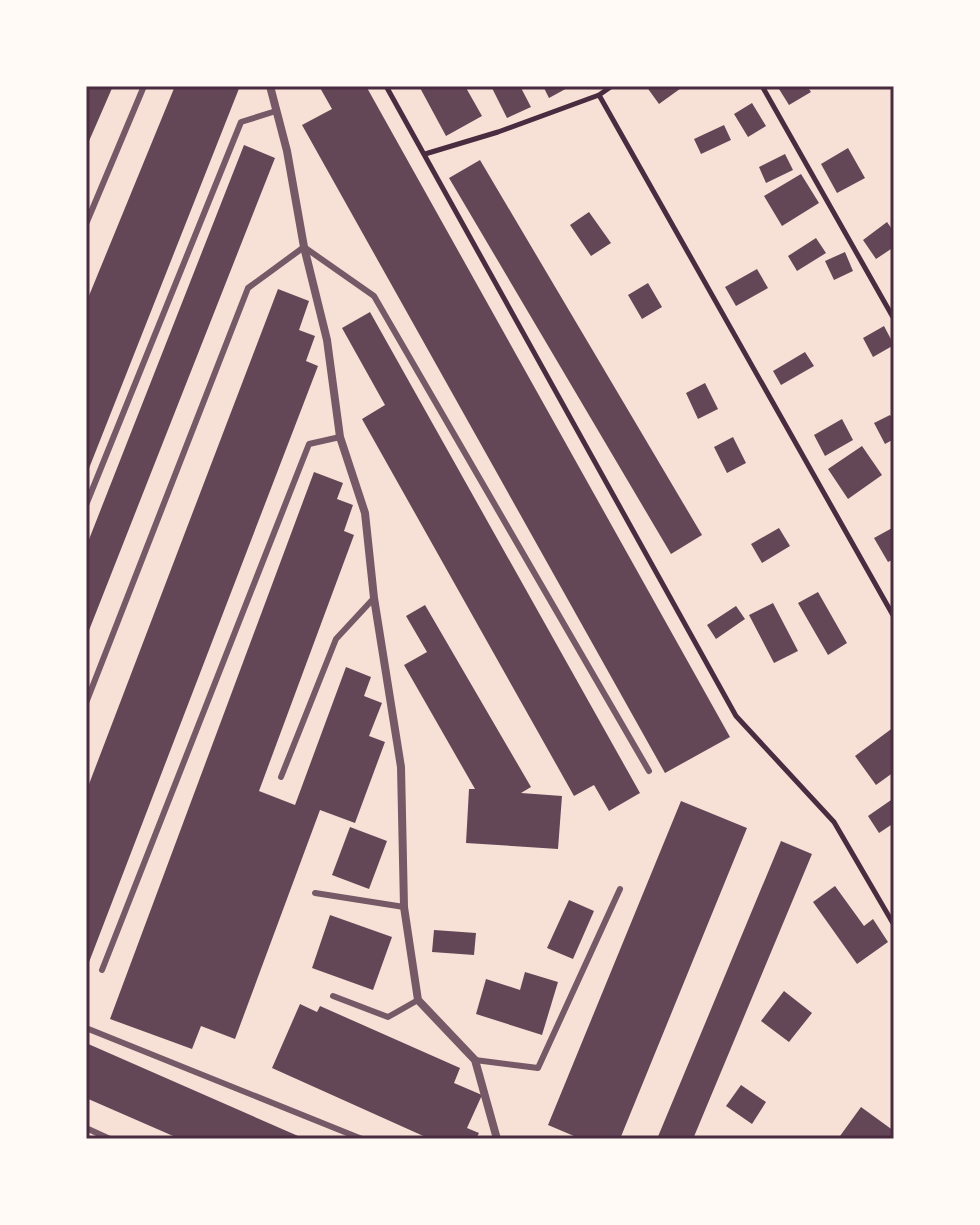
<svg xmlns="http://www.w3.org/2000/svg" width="980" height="1225" viewBox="0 0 980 1225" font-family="Roboto,sans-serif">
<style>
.building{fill:#644757}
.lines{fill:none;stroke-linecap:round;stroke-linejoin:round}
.path{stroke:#4a2c40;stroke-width:5}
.service{stroke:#755966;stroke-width:6}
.minor{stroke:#755966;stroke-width:8}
.neatline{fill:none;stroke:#4a2c40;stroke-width:3}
</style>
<rect width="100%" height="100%" fill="#f7e1d7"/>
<path class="building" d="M 86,86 L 113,86 L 86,148 Z
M 175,86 L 240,86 L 86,476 L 86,303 Z
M 319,86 L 366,86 L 730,737 L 665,773 L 302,125 L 332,109 Z
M 419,86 L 465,86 L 482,116 L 446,136 Z
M 497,86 L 520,86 L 531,107 L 507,118 L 492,88 Z
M 543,86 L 571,86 L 549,98 Z
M 646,86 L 684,86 L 659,104 Z
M 785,86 L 807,86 L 811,92 L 789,105 L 779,89 Z
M 752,103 L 766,126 L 748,137 L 734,114 Z
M 724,125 L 731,140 L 701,154 L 694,139 Z
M 244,145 L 275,158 L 86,638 L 86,547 Z
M 848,148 L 865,178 L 837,193 L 821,164 Z
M 785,154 L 793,170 L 766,183 L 759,167 Z
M 480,160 L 702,535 L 671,554 L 449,178 Z
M 801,174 L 819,203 L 782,226 L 764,196 Z
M 589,212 L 611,243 L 591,256 L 570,225 Z
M 887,222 L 894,232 L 894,247 L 876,259 L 863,240 Z
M 816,238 L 826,253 L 797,271 L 788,256 Z
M 845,252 L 853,271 L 834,280 L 825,261 Z
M 757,269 L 768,288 L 736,306 L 725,287 Z
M 648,283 L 662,307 L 642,319 L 628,295 Z
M 278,289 L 309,301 L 299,330 L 315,336 L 306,361 L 318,366 L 86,970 L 86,792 Z
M 370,312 L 640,793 L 609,811 L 594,785 L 574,796 L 362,419 L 385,405 L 342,328 Z
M 884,326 L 894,345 L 873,357 L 863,338 Z
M 805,352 L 814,366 L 781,385 L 773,371 Z
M 705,383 L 718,409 L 698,419 L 686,393 Z
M 890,415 L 894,422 L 894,439 L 885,444 L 874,423 Z
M 842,419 L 853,440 L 825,456 L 814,435 Z
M 733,437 L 746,463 L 727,473 L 714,447 Z
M 862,446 L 882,475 L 848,499 L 828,469 Z
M 314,472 L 343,483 L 337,499 L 353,505 L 344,531 L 354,535 L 259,791 L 295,805 L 346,667 L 371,677 L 364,696 L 382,703 L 369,736 L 385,742 L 355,823 L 320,810 L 235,1039 L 201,1026 L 192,1049 L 110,1019 Z
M 894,527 L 894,559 L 888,562 L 874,538 Z
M 779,528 L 790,546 L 762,563 L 751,544 Z
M 818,592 L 847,643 L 828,655 L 798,603 Z
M 773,603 L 798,651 L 774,663 L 749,615 Z
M 425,605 L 531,787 L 521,793 L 562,796 L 558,849 L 466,843 L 469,789 L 475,789 L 404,665 L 427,652 L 406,616 Z
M 736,606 L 745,619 L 716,639 L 707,625 Z
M 894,727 L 894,772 L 876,785 L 855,756 Z
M 894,798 L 894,823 L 879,833 L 868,816 Z
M 681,801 L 747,828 L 620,1139 L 581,1139 L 548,1125 Z
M 350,827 L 387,841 L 369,889 L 332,875 Z
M 781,841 L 812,854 L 693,1139 L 657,1139 Z
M 835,886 L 864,926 L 873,919 L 888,942 L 857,964 L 813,902 Z
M 569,900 L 594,911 L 573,959 L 547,948 Z
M 330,915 L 392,937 L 373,990 L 312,968 Z
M 434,930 L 476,933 L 474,955 L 432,952 Z
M 525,972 L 558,982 L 542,1035 L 476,1014 L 486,979 L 520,990 Z
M 784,991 L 812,1013 L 789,1042 L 761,1021 Z
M 300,1004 L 317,1012 L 320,1006 L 460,1068 L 454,1083 L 482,1095 L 467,1128 L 479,1133 L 476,1139 L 430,1139 L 272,1068 Z
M 86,1043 L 305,1139 L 180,1139 L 86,1098 Z
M 741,1085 L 766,1102 L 752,1124 L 726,1106 Z
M 861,1107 L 894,1131 L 894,1139 L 844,1139 L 840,1136 Z"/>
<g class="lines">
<path class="path" d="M 386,86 L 736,716 L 834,822 L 894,925
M 762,86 L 894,319
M 599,95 L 894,617
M 425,154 L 498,132 L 599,95 L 612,86"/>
<path class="service" d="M 86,224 L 144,86
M 86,505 L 241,122 L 276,111
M 86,703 L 248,288 L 304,247 L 374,296 L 649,771
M 281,777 L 336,639 L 374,598
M 315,893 L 404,907
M 102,970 L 309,444 L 340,437
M 333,996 L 388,1017 L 418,1000
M 86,1028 L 362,1139
M 475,1060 L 538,1068 L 620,889
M 86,1128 L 110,1139"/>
<path class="minor" d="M 270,86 L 287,151 L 304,247 L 327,340 L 340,437 L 365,513 L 374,598 L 401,767 L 404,907 L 418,1000 L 475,1060 L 497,1139"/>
</g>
<rect width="980" height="1225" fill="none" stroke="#fffaf5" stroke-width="176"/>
<rect x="88" y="88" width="804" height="1049" class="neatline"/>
</svg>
